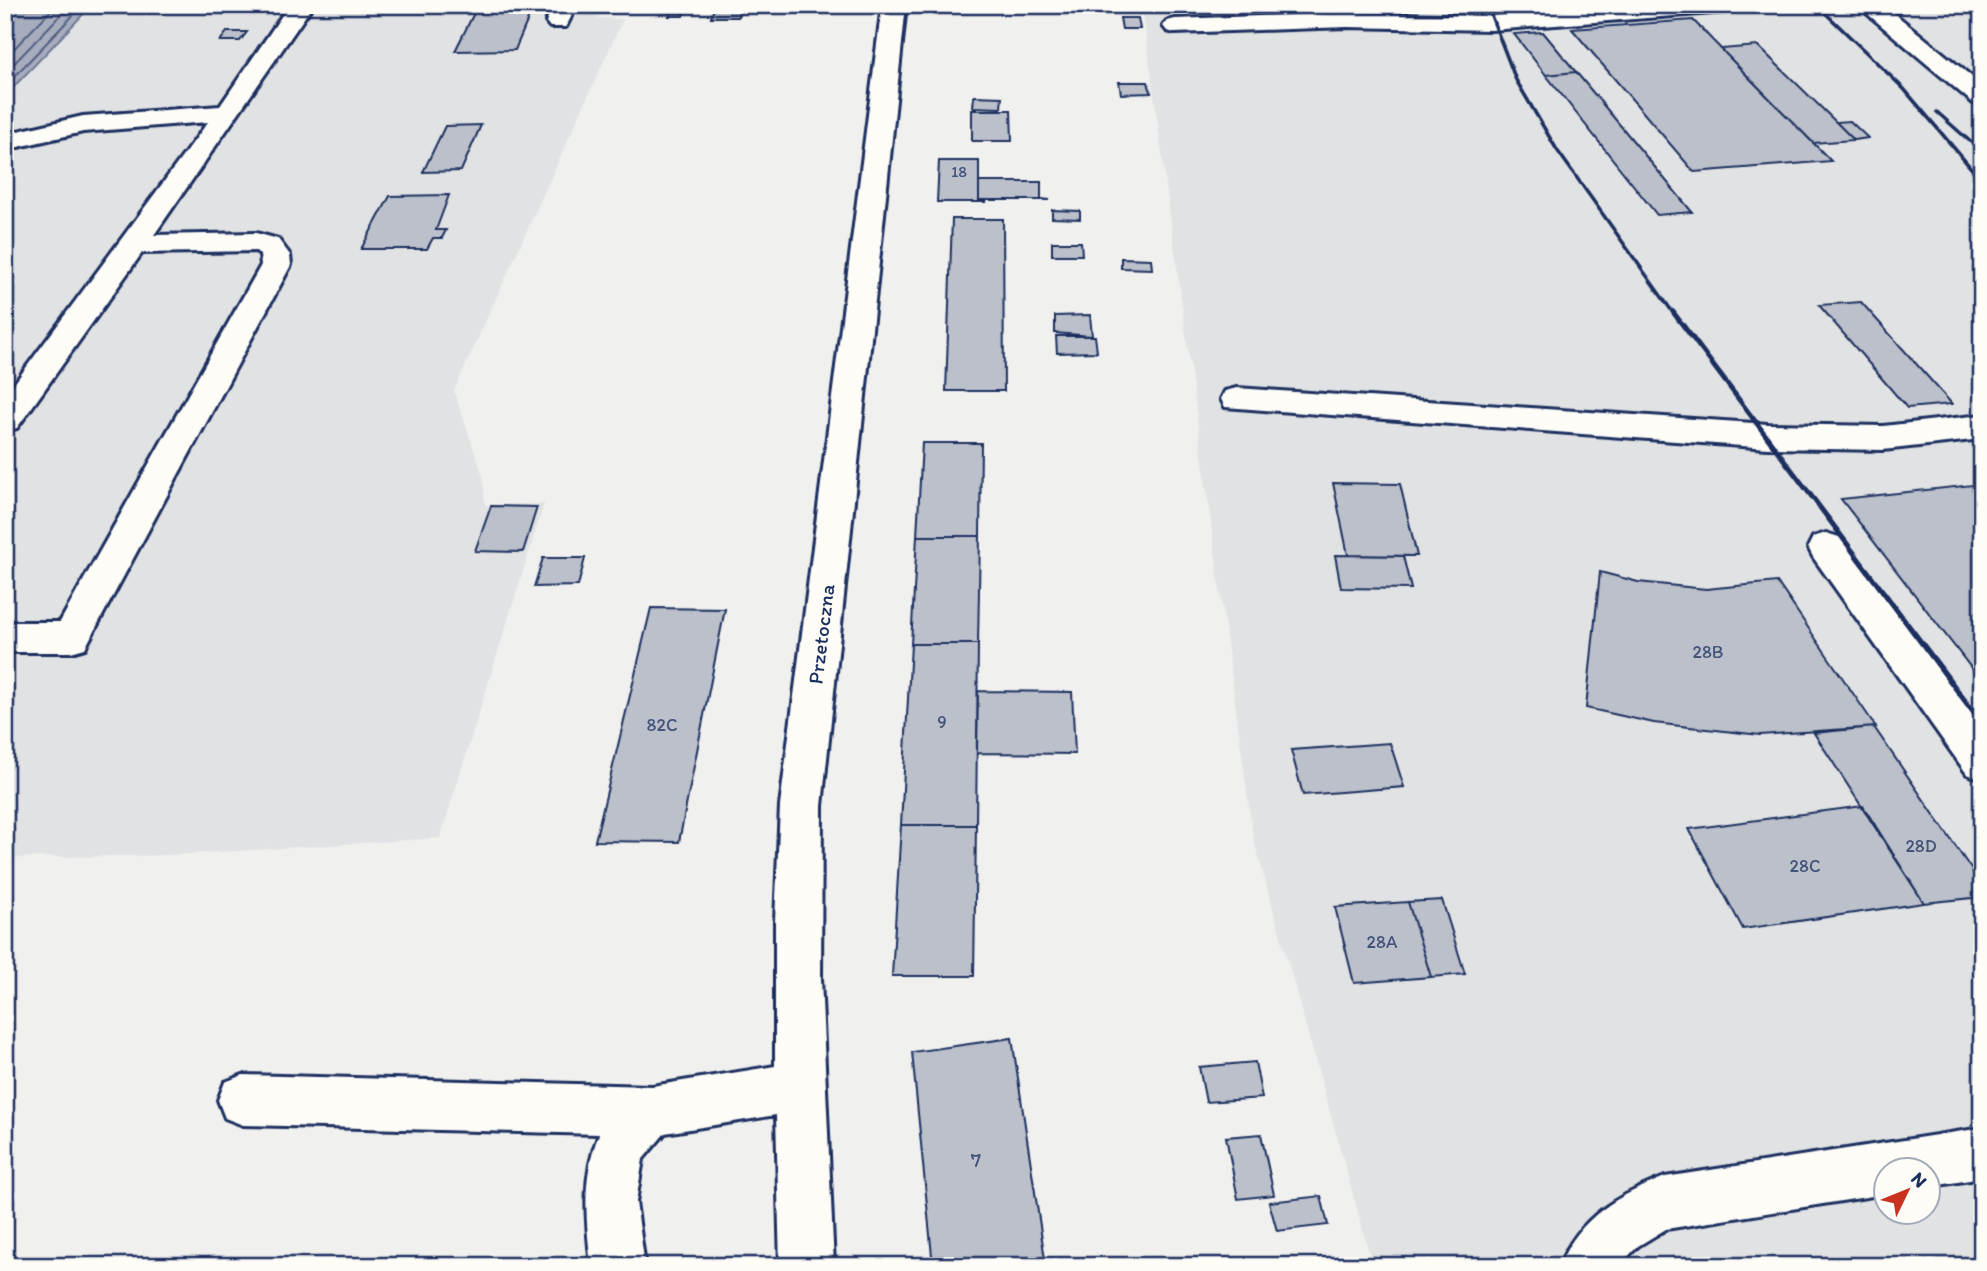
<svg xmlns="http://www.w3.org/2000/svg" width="1987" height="1271" viewBox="0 0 1987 1271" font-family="Itim,sans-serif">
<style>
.built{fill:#e0e2e3;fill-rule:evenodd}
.water{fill:#a7adbd;stroke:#6f7b97;stroke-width:2}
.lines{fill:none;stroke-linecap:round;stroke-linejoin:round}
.shore{stroke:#536184;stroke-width:2}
.building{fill:#bbc0ca;stroke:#1b2f5e;stroke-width:2}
.minor-casing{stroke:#1b2f5e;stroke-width:6}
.minor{fill:#fdfcf7;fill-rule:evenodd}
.rail-far1{stroke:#1b2f5e;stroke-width:3.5}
.rail{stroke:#1b2f5e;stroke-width:5}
.labels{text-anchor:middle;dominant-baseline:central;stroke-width:5;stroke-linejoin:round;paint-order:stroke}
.far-number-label{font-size:16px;fill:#435379}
.number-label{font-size:18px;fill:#435379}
.street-label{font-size:21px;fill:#1b2f5e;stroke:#fdfcf7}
.near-number-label{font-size:21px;fill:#435379}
</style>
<rect width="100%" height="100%" fill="#f0f0ee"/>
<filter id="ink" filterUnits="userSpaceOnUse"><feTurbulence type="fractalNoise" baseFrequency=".0143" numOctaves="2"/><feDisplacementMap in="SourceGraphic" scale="14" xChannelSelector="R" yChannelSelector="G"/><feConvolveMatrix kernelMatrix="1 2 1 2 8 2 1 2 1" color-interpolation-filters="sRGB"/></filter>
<g filter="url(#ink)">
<path class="built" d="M 92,5 L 603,5 L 598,18 L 623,19 L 454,391 L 483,476 L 485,505 L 544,504 L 440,838 L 172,855 L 5,858 L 5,96 Z
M 1142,5 L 1982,5 L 1982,1266 L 1373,1266 L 1253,837 ZM 1885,1170 L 1927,1170 L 1927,1212 L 1885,1212 Z"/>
<path class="water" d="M 5,5 L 92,5 L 5,96 Z"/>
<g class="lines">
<path class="shore" d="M 5,58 L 56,5
M 5,73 L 70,5
M 5,86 L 83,5"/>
</g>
<path class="building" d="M 478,5 L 534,5 L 515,50 L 455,51 Z
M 672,5 L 686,5 L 683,16 L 669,16 Z
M 733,8 L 739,10 L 738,17 L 711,17 L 714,9 Z
M 1120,18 L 1138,18 L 1140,29 L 1122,29 Z
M 1693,20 L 1721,49 L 1831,161 L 1694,172 L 1572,29 Z
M 227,32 L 247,32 L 240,41 L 220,41 Z
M 1543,32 L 1576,72 L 1546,75 L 1514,34 Z
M 1758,46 L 1836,122 L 1854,140 L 1813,143 L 1721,49 Z
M 1576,72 L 1692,212 L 1657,215 L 1546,75 Z
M 1119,82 L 1148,82 L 1151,93 L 1121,94 Z
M 974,96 L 1002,97 L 1001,108 L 973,107 Z
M 972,110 L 1011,110 L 1012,141 L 972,141 Z
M 1850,121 L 1868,138 L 1854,140 L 1836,122 Z
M 481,125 L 461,171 L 423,172 L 445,126 Z
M 939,161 L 979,161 L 979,200 L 987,202 L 937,202 Z
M 979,182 L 1041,182 L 1041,199 L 1050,200 L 979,200 Z
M 449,195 L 436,230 L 446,230 L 442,238 L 433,238 L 427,249 L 361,249 L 390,196 Z
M 1052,210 L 1080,211 L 1080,219 L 1052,218 Z
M 952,219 L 1003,219 L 1004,391 L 946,391 Z
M 1052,242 L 1081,242 L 1082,255 L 1052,255 Z
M 1121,258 L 1151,259 L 1152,269 L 1121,268 Z
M 1861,302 L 1952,404 L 1907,408 L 1819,305 Z
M 1090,315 L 1092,336 L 1055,333 L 1055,316 Z
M 1056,336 L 1095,336 L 1097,352 L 1057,353 Z
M 922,443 L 981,443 L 980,536 L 917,536 Z
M 1333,483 L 1400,484 L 1417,556 L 1348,555 Z
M 1982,484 L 1982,682 L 1841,499 Z
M 491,506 L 537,507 L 523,552 L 475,551 Z
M 917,536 L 980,536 L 978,644 L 911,644 Z
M 1335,555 L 1403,556 L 1411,589 L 1341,588 Z
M 543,558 L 585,558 L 578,586 L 534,587 Z
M 1600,572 L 1638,582 L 1706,589 L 1777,582 L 1876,727 L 1760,735 L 1654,723 L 1586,708 Z
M 651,608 L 725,609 L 679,842 L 595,841 Z
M 911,644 L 978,644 L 976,825 L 901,825 Z
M 978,691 L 1072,692 L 1075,754 L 977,753 Z
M 1874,727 L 1982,885 L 1982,897 L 1924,903 L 1814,733 Z
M 1390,743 L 1404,787 L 1303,795 L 1291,750 Z
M 1863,806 L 1924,903 L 1743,929 L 1689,829 Z
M 901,825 L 976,825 L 974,976 L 892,976 Z
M 1442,900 L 1465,974 L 1431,977 L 1408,902 Z
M 1408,902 L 1431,977 L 1354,983 L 1335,907 Z
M 1012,1038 L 1046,1266 L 933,1266 L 912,1052 Z
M 1255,1062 L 1262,1098 L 1206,1102 L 1199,1067 Z
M 1261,1134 L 1274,1195 L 1238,1199 L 1226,1137 Z
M 1321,1196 L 1328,1225 L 1277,1231 L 1269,1202 Z"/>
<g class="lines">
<g class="minor-casing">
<path id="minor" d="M 289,5 L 313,5 L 154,235 L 256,233 L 278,239 L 290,255 L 291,265 L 85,648 L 71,652 L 5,652 L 5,622 L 60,622 L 261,265 L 260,255 L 256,251 L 142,253 L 17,428 L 5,431 L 5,396 L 208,122 L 83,132 L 5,150 L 5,134 L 83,116 L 220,106 Z
M 553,5 L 577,5 L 566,27 L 550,27 L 546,22 Z
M 882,5 L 906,5 L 822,806 L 821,978 L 834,1266 L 780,1266 L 776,1115 L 665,1133 L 643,1159 L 636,1202 L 645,1266 L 591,1266 C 586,1220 581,1178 599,1134 L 243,1125 L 225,1118 L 218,1100 L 225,1082 L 243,1075 L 652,1086 L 775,1066 L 775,921 L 780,806 Z
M 1630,5 L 1738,5 L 1726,12 L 1491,30 L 1347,27 L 1175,33 L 1167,31 L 1163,26 L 1167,21 L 1175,19 L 1347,13 L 1491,16 Z
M 1857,5 L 1884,5 L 1982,85 L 1982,106 L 1973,103 Z
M 1237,388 L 1768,424 L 1883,426 L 1982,415 L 1982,439 L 1883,450 L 1768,448 L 1225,407 L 1221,399 L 1225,391 Z
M 1826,533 L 1839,537 L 1982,728 L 1982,779 L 1967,774 L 1813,557 L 1808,547 L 1813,537 Z
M 1982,1128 L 1982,1178 L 1927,1187 L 1927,1170 L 1885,1170 L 1885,1194 L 1666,1229 L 1638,1246 L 1619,1266 L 1559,1266 C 1580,1216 1617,1196 1665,1177 Z"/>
</g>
<use href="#minor" class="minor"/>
<path class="rail-far1" d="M 1487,5 L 1516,80 L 1557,150 L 1674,314
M 1817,5 L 1904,89 L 1982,181
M 1937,112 L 1982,152"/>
<path class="rail" d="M 1673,312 L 1982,723"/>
</g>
</g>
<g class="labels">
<g class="far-number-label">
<text x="959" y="171">18</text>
</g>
<g class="number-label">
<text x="1708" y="652">28B</text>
<text x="942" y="722">9</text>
<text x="662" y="725">82C</text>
<text x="1921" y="846">28D</text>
<text x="1805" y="866">28C</text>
<text x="1382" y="942">28A</text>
</g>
<g class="street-label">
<text transform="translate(821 634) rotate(-83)">Przetoczna</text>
</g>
<g class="near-number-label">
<text x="976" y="1159">7</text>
</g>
</g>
<rect width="1987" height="1271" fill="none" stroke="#fdfcf7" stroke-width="28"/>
<rect x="14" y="14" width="1959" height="1243" fill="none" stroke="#1b2f5e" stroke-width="2.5" filter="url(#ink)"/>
<g transform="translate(1907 1191) rotate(47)"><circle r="33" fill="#fdfcf7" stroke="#a3aaba" stroke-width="2"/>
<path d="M0-5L12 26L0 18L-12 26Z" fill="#c8321e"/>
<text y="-10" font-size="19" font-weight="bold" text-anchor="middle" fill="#1b2f5e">N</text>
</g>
</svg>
